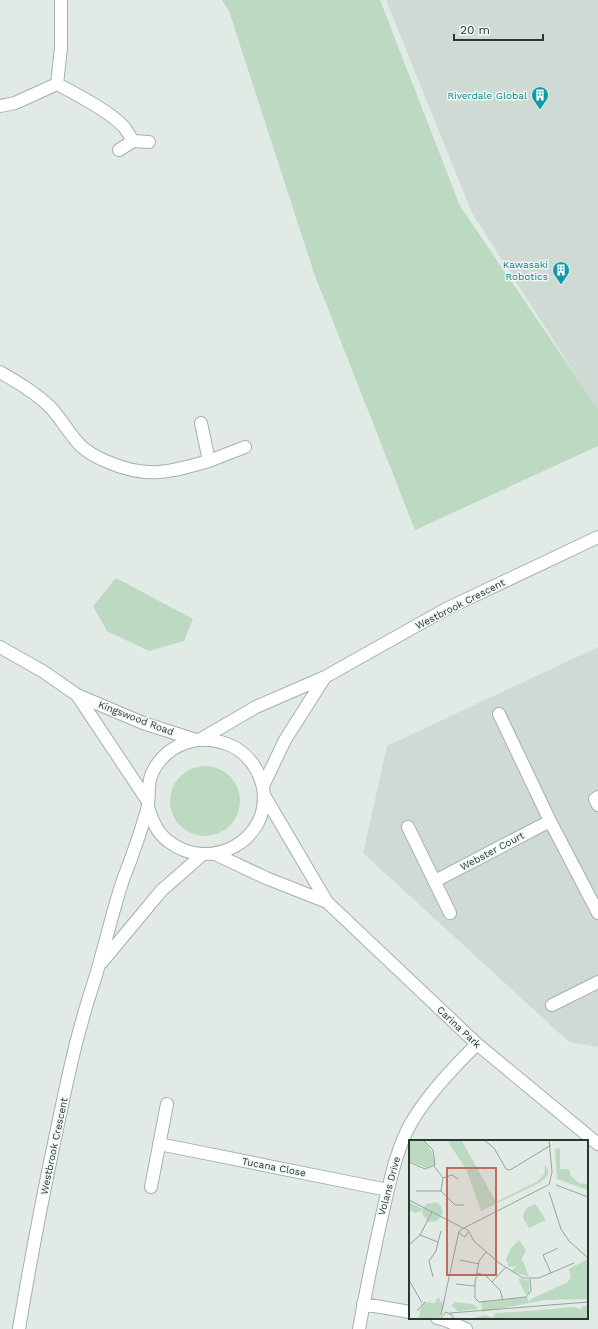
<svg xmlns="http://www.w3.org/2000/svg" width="598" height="1329" viewBox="0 0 598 1329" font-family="'Work Sans',sans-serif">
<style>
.built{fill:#d0dad4}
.green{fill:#bcd9c2}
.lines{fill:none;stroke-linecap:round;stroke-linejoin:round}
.service-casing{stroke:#a4b1ab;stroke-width:14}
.minor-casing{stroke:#a4b1ab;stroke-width:14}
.tertiary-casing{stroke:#a4b1ab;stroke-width:14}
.service{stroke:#fff;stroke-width:12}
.minor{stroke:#fff;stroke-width:12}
.tertiary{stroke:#fff;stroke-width:12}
.labels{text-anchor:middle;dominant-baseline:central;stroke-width:3;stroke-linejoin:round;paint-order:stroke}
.culture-label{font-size:10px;fill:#0d838f;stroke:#f1f7f4;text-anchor:end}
.street-label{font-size:10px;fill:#233931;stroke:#f1f7f4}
.inset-road{fill:none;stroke:#95a39d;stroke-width:1}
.view{fill:#bd6d5b;fill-opacity:0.15;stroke:#bd6d5b;stroke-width:2}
.inset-edge{fill:none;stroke:#233931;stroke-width:2}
</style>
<rect width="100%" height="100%" fill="#e1eae5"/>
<path class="built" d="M 386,0 L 598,0 L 598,410 L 472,213 Z
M 598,647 L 598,1047 L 569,1042 L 363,853 L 387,746 Z"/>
<path class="green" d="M 222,0 L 380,0 L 460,206 L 598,409 L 598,446 L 415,530 L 314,273 L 229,11 Z
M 116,578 L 193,619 L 184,641 L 149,651 L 107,631 L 93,606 Z
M170 801a35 35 0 1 1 70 0a35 35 0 1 1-70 0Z"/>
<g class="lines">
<g class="service-casing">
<path id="service" d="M 499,714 L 550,821 L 598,913
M 598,797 L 595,799 L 598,805
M 408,827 L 450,913
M 435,881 L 550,821
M 552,1005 L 598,982"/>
</g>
<g class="minor-casing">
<path id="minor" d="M 57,84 L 61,48 L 61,0
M 0,106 L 15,103 L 57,84 C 76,94 111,112 124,127 C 127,131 130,136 133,141
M 119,150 L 133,141 L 149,142
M 0,372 C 17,382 36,393 50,407 C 61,418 69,434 80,445 C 88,453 98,458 108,462 C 147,479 171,472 209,461
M 201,423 L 209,461 L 245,447
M 0,647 L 44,672 L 77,695 L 143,723 L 196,740
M 77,695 L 147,800
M 264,795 L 327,902 L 477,1044 L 598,1144
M 215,854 L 266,878 L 327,902
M 159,1144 L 388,1190
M 151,1187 L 167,1104
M 363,1304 L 410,1312
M 437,1318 L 445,1320 L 466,1329
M 359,1329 C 367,1285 376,1241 386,1198 C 392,1173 398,1146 411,1123 C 428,1094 453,1068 477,1044"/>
</g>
<g class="tertiary-casing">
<path id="tertiary" d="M 201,739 L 256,707 L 325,677 L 446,609 L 598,537
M 263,786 L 285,740 L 325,677
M 102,962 L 151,903 L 162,890 L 202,855
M 19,1329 C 30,1262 43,1195 57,1129 C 65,1092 72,1054 83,1018 C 88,998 96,978 101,957 C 108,933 114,907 122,883 C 125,873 130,863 133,853 C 138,839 143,824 147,810 C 151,795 145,782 156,766 C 172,742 200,734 227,744 C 246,751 259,768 263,788 C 272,840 210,874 168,841 C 157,833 152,820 148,807"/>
</g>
<use href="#service" class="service"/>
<use href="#minor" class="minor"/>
<use href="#tertiary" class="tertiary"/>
</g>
<defs>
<g id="building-pin" transform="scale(0.9)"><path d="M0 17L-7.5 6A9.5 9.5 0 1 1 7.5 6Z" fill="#0f9aa8" stroke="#f1f7f4"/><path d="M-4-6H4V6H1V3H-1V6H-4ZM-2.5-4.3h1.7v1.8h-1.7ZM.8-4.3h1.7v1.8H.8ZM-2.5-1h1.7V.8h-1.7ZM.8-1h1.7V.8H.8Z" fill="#fff"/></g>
</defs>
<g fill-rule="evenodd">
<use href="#building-pin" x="540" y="95"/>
<use href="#building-pin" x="561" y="270"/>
</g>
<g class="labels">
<g class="culture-label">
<text x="527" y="95">Riverdale Global</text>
<text x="548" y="264">Kawasaki<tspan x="548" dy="12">Robotics</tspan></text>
</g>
<g class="street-label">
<text transform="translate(460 604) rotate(-27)">Westbrook Crescent</text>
<text transform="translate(136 718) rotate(21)">Kingswood Road</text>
<text transform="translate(492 851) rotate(-28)">Webster Court</text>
<text transform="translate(459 1027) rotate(43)">Carina Park</text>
<text transform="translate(54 1146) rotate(-78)">Westbrook Crescent</text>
<text transform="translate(274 1167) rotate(11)">Tucana Close</text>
<text transform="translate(389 1186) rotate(-75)">Volans Drive</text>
</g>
</g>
<g transform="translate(409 1140)">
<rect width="179" height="179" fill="#e1eae5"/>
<path d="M 0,0 L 11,0 L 17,3 L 23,12 L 26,24 L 18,28 L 0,21 ZM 38,0 L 52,0 L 54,3 L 87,62 L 129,41 L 135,34 L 136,25 L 139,28 L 139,35 L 132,42 L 72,71 L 57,29 ZM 151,8 L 151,29 L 160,29 L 162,36 L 170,43 L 179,44 L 179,50 L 148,39 L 146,9 ZM 0,62 L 14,69 L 17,64 L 27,62 L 32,66 L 34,73 L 28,81 L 20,82 L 14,76 L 13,70 L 6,73 L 1,70 ZM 126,64 L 137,80 L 120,88 L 114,78 L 115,72 L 118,68 ZM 110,100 L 117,110 L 112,121 L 114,121 L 120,137 L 102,131 L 108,126 L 100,127 L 97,119 L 102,108 ZM 179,119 L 179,159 L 136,160 L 73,172 L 72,162 L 119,157 L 120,163 L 122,159 L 157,143 L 162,138 L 160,129 ZM 109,138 L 120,141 L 120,153 L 117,155 ZM 28,158 L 31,158 L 31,162 L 36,161 L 32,176 L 28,179 L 9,179 L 13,165 L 16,162 L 26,163 ZM 45,162 L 64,164 L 69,169 L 49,171 L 43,166 ZM 174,166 L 179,166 L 179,179 L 59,179 L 77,175 L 83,178 L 87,173 L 107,172 L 165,167 L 171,169 Z" fill="#bcd9c2"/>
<path class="inset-road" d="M 75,0 L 85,8 L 97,29 L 101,30 L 142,5M 0,22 L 16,29 L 26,25 L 24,10 L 14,0M 34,38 L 43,35 L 49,39M 140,45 L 143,32 L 140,0M 147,45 L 179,57M 7,51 L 32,51 L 34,38 L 25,26M 32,51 L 46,65 L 55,65M 140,52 L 152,89 L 160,101 L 179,118M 0,60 L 54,88M 55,88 L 139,45M 60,92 L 65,101 L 90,123 L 114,138 L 130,138 L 165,123M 11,95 L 29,102 L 32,91M 0,105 L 11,95 L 23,72M 77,112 L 70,121 L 66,143 L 66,158 L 70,162 L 117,157 L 122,151 L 121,139M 51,120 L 70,124M 68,133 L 76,135 L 91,150 L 94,160M 142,133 L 134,115 L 149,108M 24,137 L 20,121 L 27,111 L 29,102M 0,140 L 13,163M 83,142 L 96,128M 47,144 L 66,146M 8,171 L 16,162M 41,173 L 179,162M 32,175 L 50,91 L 55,88 L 60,91 L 56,97 L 50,93M 31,179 L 37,172 L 43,175 L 45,179"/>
<path class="view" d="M 38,28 L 87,28 L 87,135 L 38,135 Z"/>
<rect width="179" height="179" class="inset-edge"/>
</g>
<path d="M454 34v6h89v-6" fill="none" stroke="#233931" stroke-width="2"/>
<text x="460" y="34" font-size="12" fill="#233931" stroke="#f1f7f4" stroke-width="3" paint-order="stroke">20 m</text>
</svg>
